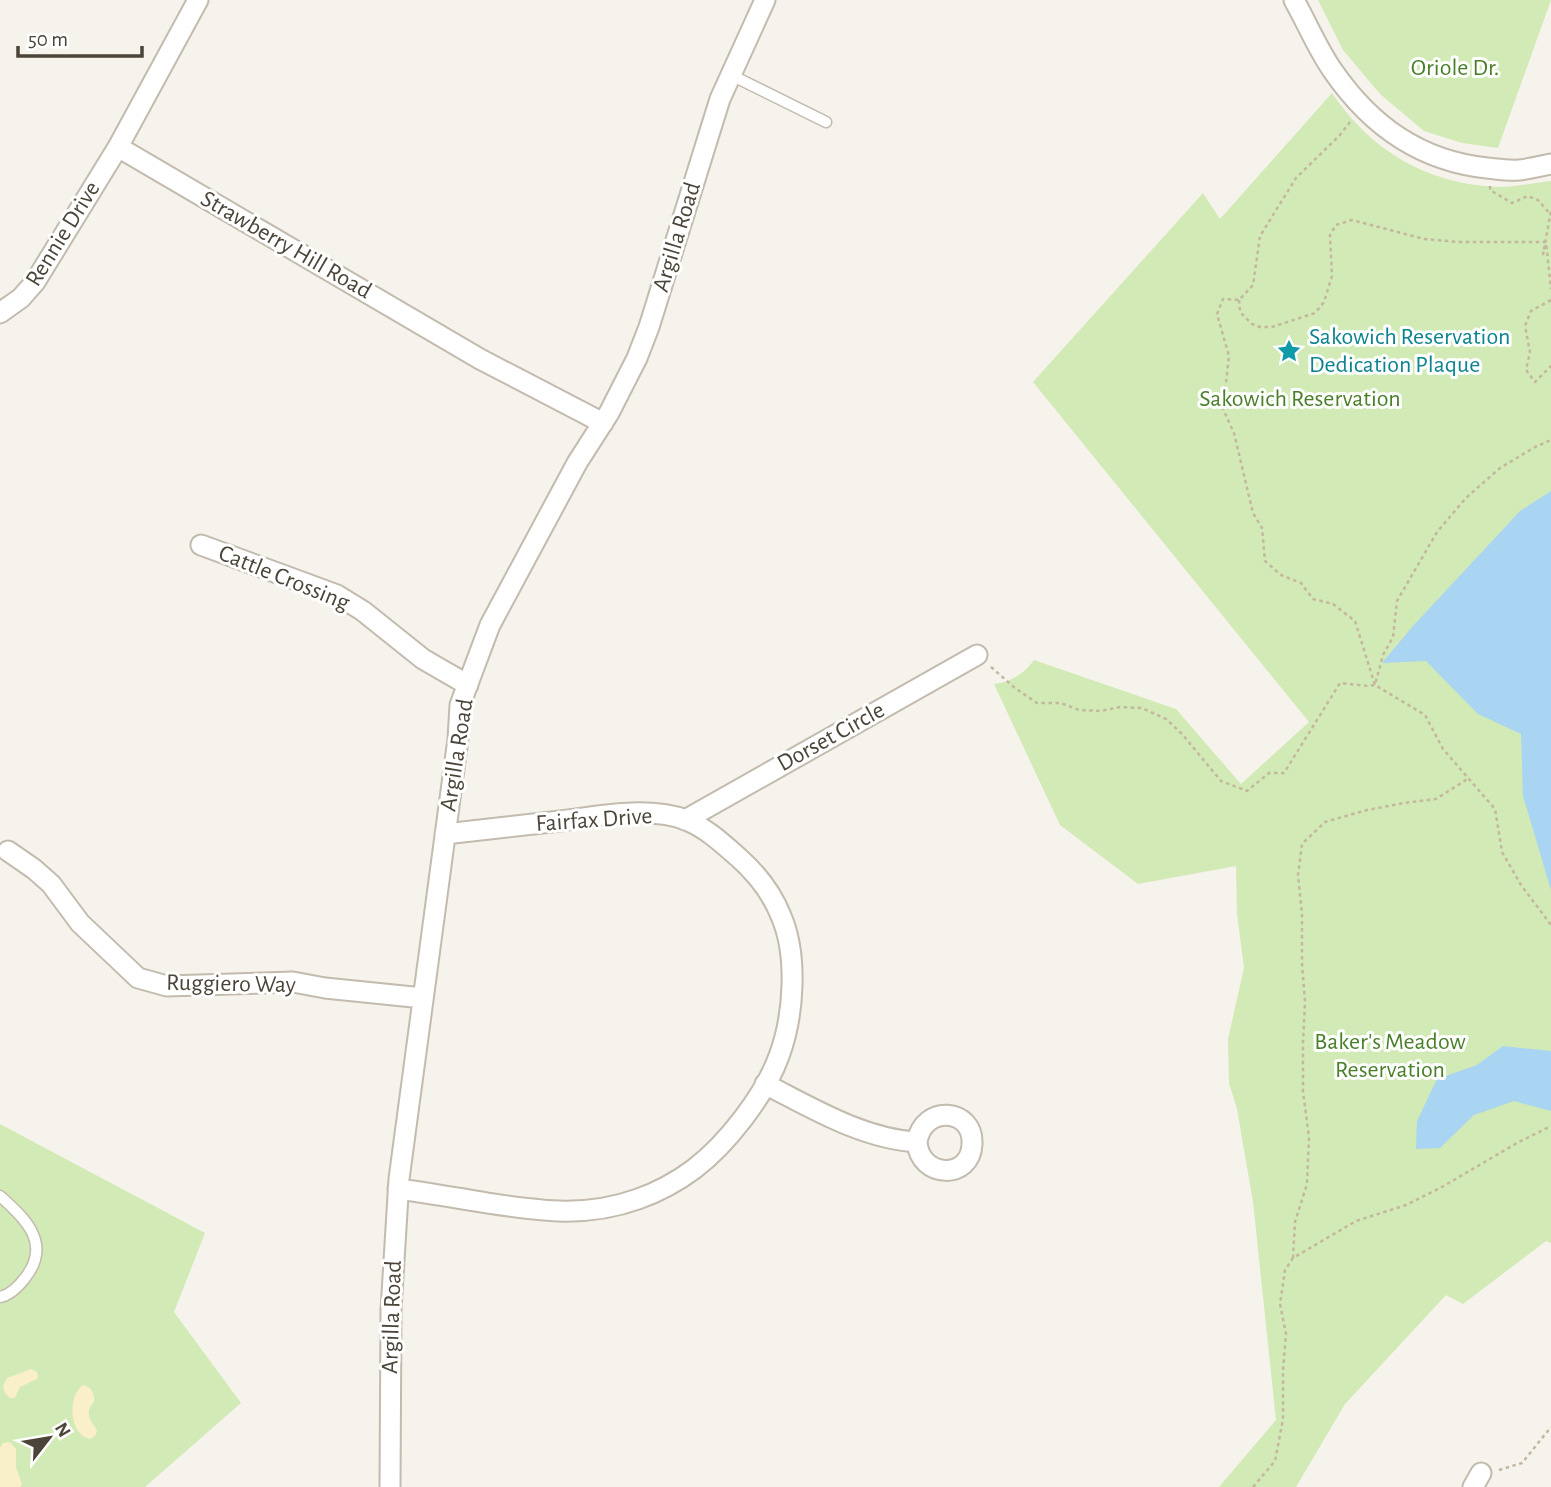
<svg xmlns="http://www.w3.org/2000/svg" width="1551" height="1487" viewBox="0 0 1551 1487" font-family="'Alegreya Sans',sans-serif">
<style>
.green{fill:#d2eab5}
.sand{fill:#f9efc9}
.water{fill:#a9d4f2}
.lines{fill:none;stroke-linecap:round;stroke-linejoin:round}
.lane-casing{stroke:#c2bbae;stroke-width:13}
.street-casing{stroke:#c2bbae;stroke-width:23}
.path{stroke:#c4b79f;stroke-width:2.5;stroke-dasharray:3.5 3.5;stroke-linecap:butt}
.lane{stroke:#fff;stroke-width:10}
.street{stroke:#fff;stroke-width:19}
.labels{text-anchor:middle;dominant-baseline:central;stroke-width:6;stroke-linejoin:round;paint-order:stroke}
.park-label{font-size:24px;fill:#4a7f2a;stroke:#fff}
.street-label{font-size:24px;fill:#4b4439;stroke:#fff}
.culture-label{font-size:24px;fill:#0d838f;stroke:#fff;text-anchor:start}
</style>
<rect width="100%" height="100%" fill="#f6f3ec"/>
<path class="green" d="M 1318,0 L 1551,0 L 1498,148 L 1462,143 L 1424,131 L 1380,94 L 1343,50 Z
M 1332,93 C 1371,151 1427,184 1498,187 C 1515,187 1534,183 1551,181 L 1551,1243 L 1546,1241 L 1463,1304 L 1446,1295 L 1345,1404 L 1296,1487 L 1219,1487 L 1276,1420 L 1253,1202 L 1237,1109 L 1229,1083 L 1228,1039 L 1244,968 L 1237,914 L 1236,866 L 1138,884 L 1060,825 L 994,684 C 1011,682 1024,674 1034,660 L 1176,709 L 1241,784 L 1309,722 L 1033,382 L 1203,193 L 1220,219 Z
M 0,1124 L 205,1233 L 174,1312 L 241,1403 L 145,1487 L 0,1487 Z"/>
<path class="sand" d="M 31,1369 L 37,1372 L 38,1377 L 37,1379 L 20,1387 L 15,1398 L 10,1398 L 5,1393 L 3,1386 L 7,1378 Z
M 83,1385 L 90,1388 C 101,1405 87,1403 89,1415 C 89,1420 95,1426 97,1431 L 95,1436 L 90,1439 C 69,1435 67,1396 83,1385 Z
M 8,1442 L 11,1443 L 16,1449 L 16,1467 L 22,1484 L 20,1487 L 0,1487 L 0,1447 L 3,1443 Z"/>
<path class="water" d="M 1551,491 L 1551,890 L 1523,796 L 1521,734 L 1478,714 L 1426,661 L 1382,663 L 1413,626 L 1520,511 Z
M 1503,1046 L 1551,1051 L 1551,1111 L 1514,1101 L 1474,1115 L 1440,1148 L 1416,1149 L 1417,1121 L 1437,1079 L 1477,1065 Z"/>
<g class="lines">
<g class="lane-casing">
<path id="lane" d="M 731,75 L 826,122
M 0,1196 C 26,1219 52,1244 25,1278 C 19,1286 10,1295 0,1297"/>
</g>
<g class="street-casing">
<path id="street" d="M 198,0 L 118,147 L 480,359 L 603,423
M 1294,0 C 1307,23 1318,50 1333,71 C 1371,126 1420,161 1487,168 C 1497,169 1509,171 1519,170 C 1530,169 1541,166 1551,164
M 0,313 L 21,298 L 35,282 L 118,147
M 201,545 L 337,595 L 363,611 L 423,659 L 468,685
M 685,820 L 977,655
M 8,851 L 34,869 L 51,884 L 80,923 L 138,978 L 167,986 L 293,982 L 325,988 L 423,998
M 765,1084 C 812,1108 863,1139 917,1142 C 920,1179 971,1180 972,1144 C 974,1108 923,1104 917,1142
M 398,1189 C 428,1193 457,1198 487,1203 C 541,1211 585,1218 638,1199 C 658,1192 678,1181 694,1169 C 727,1144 765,1095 779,1056 C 794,1016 798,955 781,916 C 772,893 756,873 738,857 C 722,843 706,828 686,820 C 649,806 599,816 560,821 C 522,825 483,830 445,834
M 390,1487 L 391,1310 L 399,1179 L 458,739 L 460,705 L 490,625 L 577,463 L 609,413 L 637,358 L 649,327 L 720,99 L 765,0
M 1473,1487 L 1481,1473"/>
</g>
<path class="path" d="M 1350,122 L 1340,135 L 1296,178 L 1260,236 L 1253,285 L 1239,300 L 1223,299 L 1217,314 L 1229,356 L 1223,409 L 1234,433 L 1253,513 L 1262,528 L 1265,561 L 1281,575 L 1301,583 L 1313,599 L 1333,604 L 1355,621 L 1375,685 L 1383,655 L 1393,637 L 1397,601 L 1437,532 L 1466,498 L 1500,468 L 1535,447 L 1551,440
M 1490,186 L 1490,190 L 1512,203 L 1528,196 L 1538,200 L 1551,215
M 1546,245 L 1543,254 L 1551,211
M 1239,300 L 1240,312 L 1252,324 L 1260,327 L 1272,327 L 1315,313 L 1324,302 L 1332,276 L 1330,235 L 1336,225 L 1352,220 L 1424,239 L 1459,242 L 1546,242 L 1551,289
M 1551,300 L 1531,311 L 1525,326 L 1530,352 L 1526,370 L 1535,382 L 1551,366
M 991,667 L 1015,688 L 1037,703 L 1061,703 L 1079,710 L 1101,711 L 1120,707 L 1142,708 L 1166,719 L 1182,734 L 1221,781 L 1247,791 L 1269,773 L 1284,773 L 1340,683 L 1368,686 L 1375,685 L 1425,715 L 1443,749 L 1495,809 L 1502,852 L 1521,885 L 1551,925
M 1293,1258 L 1295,1222 L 1307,1184 L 1309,1137 L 1303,1092 L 1303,1042 L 1305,1002 L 1302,964 L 1302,914 L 1298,875 L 1302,844 L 1325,822 L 1367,810 L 1404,803 L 1436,799 L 1469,778
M 1499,1470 L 1522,1463 L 1551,1427
M 1253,1487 L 1275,1461 L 1283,1419 L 1283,1370 L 1286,1334 L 1280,1304 L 1285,1270 L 1293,1258 L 1356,1221 L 1406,1205 L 1442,1187 L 1517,1143 L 1551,1126"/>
<use href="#lane" class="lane"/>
<use href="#street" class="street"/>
</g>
<defs>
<g id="sight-bare" transform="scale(1.89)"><path d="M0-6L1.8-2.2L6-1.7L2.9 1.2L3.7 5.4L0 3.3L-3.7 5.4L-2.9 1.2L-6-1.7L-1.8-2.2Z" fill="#0f9aa8" stroke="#fff" stroke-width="2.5" paint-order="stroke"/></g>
</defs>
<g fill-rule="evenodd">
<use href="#sight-bare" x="1289" y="351"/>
</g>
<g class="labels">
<g class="park-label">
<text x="1455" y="68">Oriole Dr.</text>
<text x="1300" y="399">Sakowich Reservation</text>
<text x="1390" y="1042">Baker's Meadow<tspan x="1390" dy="28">Reservation</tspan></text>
</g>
<g class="street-label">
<text transform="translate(63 234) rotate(-58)">Rennie Drive</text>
<text transform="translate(677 237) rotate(-73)">Argilla Road</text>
<text transform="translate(286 245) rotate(30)">Strawberry Hill Road</text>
<text transform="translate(284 578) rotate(22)">Cattle Crossing</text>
<text transform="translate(831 737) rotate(-29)">Dorset Circle</text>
<text transform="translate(457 755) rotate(-81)">Argilla Road</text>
<text transform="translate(594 820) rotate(-4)">Fairfax Drive</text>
<text transform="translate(231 984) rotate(1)">Ruggiero Way</text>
<text transform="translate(392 1317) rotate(-88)">Argilla Road</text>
</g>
<g class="culture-label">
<text x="1309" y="337">Sakowich Reservation<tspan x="1309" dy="28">Dedication Plaque</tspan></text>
</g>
</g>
<g transform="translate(49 1438) rotate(59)" stroke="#ffffff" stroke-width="5" paint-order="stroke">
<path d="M0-5L12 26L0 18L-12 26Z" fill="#4b4439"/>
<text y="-10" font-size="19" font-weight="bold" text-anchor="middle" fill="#4b4439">N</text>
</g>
<path d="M18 46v10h124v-10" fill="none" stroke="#4b4439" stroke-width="3.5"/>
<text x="28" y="46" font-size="21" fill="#4b4439" stroke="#ffffff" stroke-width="5" paint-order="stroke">50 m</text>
</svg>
